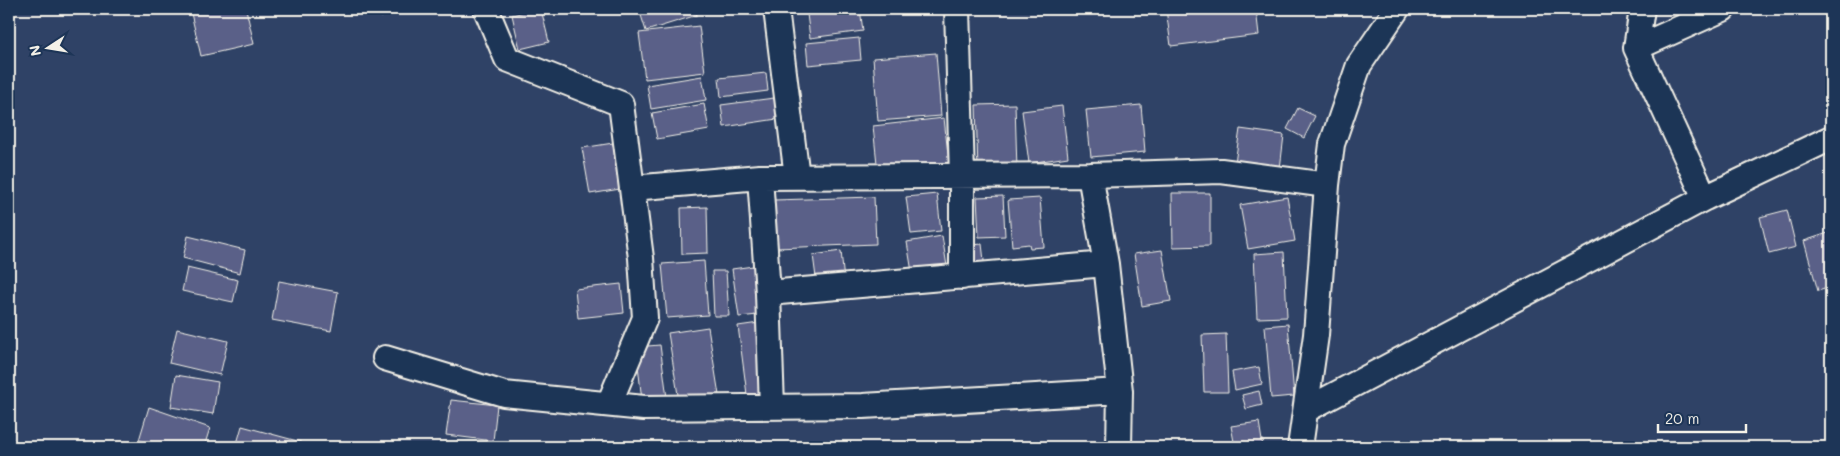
<svg xmlns="http://www.w3.org/2000/svg" width="1840" height="456" viewBox="0 0 1840 456" font-family="Mali,sans-serif">
<style>
.building{fill:#5a6188;stroke:#f4f1e8}
.lines{fill:none;stroke-linecap:round;stroke-linejoin:round}
.minor-casing{stroke:#f4f1e8;stroke-width:28}
.minor{stroke:#1d3557;stroke-width:24}
</style>
<rect width="100%" height="100%" fill="#2f4266"/>
<filter id="ink" filterUnits="userSpaceOnUse"><feTurbulence type="fractalNoise" baseFrequency=".02" numOctaves="2"/><feDisplacementMap in="SourceGraphic" scale="10" xChannelSelector="R" yChannelSelector="G"/><feConvolveMatrix kernelMatrix="1 2 1 2 8 2 1 2 1" color-interpolation-filters="sRGB"/></filter>
<g filter="url(#ink)">
<path class="building" d="M 190,9 L 246,9 L 254,44 L 201,56 Z
M 379,9 L 412,9 L 381,17 Z
M 537,9 L 541,9 L 549,42 L 520,49 L 512,15 Z
M 639,9 L 695,9 L 697,15 L 646,31 Z
M 852,9 L 860,9 L 863,31 L 810,38 L 807,14 Z
M 1166,9 L 1256,9 L 1259,35 L 1171,46 Z
M 699,26 L 705,72 L 645,79 L 639,33 Z
M 859,38 L 861,60 L 808,65 L 806,43 Z
M 936,53 L 941,116 L 878,121 L 873,58 Z
M 766,73 L 768,91 L 721,97 L 719,78 Z
M 702,76 L 706,100 L 651,109 L 647,85 Z
M 774,98 L 777,119 L 724,127 L 721,105 Z
M 704,104 L 709,130 L 657,139 L 652,113 Z
M 1015,104 L 1017,170 L 978,171 L 976,105 Z
M 1141,105 L 1145,152 L 1091,157 L 1086,110 Z
M 1062,106 L 1068,157 L 1029,163 L 1022,111 Z
M 1298,108 L 1315,116 L 1304,138 L 1287,129 Z
M 944,118 L 949,164 L 878,173 L 873,126 Z
M 1240,129 L 1284,135 L 1280,169 L 1235,163 Z
M 613,143 L 620,189 L 590,194 L 582,148 Z
M 1172,193 L 1210,193 L 1210,246 L 1173,247 Z
M 937,194 L 941,231 L 911,234 L 906,197 Z
M 1003,196 L 1005,236 L 979,237 L 977,197 Z
M 874,197 L 876,244 L 776,248 L 774,200 Z
M 1287,197 L 1295,241 L 1248,249 L 1240,205 Z
M 1040,198 L 1044,247 L 1030,248 L 1029,244 L 1012,246 L 1008,200 Z
M 707,207 L 708,253 L 682,254 L 681,208 Z
M 1787,210 L 1796,247 L 1769,254 L 1760,217 Z
M 1831,232 L 1831,287 L 1818,291 L 1804,241 Z
M 188,236 L 245,250 L 240,273 L 183,258 Z
M 942,236 L 948,272 L 913,278 L 907,242 Z
M 982,244 L 985,269 L 955,273 L 952,247 Z
M 1162,250 L 1171,301 L 1142,306 L 1134,254 Z
M 841,251 L 844,281 L 817,285 L 813,255 Z
M 1284,252 L 1287,317 L 1257,318 L 1254,254 Z
M 704,261 L 708,315 L 667,318 L 662,264 Z
M 760,265 L 767,314 L 739,317 L 732,269 Z
M 187,268 L 238,280 L 233,302 L 182,291 Z
M 712,271 L 726,271 L 729,316 L 714,316 Z
M 279,281 L 338,292 L 331,331 L 272,320 Z
M 621,284 L 624,313 L 578,318 L 575,289 Z
M 759,323 L 769,400 L 748,402 L 738,326 Z
M 1288,324 L 1294,396 L 1271,398 L 1265,326 Z
M 708,327 L 719,395 L 679,401 L 668,333 Z
M 177,329 L 228,341 L 220,375 L 169,363 Z
M 1226,334 L 1228,392 L 1204,392 L 1202,335 Z
M 660,345 L 667,398 L 642,401 L 636,347 Z
M 1259,367 L 1262,384 L 1235,390 L 1232,372 Z
M 176,375 L 218,382 L 213,414 L 171,407 Z
M 1259,391 L 1262,405 L 1246,409 L 1242,395 Z
M 451,400 L 497,405 L 493,441 L 446,435 Z
M 149,407 L 210,428 L 204,447 L 161,447 L 139,440 Z
M 1259,422 L 1263,447 L 1235,447 L 1231,426 Z
M 242,426 L 301,442 L 299,447 L 236,447 Z"/>
<g class="lines">
<g class="minor-casing">
<path id="minor" d="M 486,9 L 507,59 L 621,104 L 641,258 L 645,318 L 609,404
M 776,9 L 797,177
M 957,9 L 962,176 L 962,277
M 1636,48 L 1642,9
M 1090,175 L 1106,264
M 760,177 L 768,293
M 632,188 L 760,177 L 1090,175 L 1221,171 L 1327,185
M 1705,198 L 1636,48 L 1723,9
M 385,358 L 504,394 L 644,408 L 863,406 L 1120,391 L 1119,447
M 772,407 L 768,293 L 1106,264 L 1120,391
M 1306,410 L 1705,198 L 1831,138
M 1300,447 L 1316,335 L 1327,185 L 1332,144 L 1359,65 L 1397,9"/>
</g>
<use href="#minor" class="minor"/>
</g>
</g>
<rect width="1840" height="456" fill="none" stroke="#1d3557" stroke-width="30"/>
<rect x="15" y="15" width="1810" height="426" fill="none" stroke="#f4f1e8" stroke-width="2" filter="url(#ink)"/>
<g transform="translate(48 48) rotate(258)" stroke="#1d3557" stroke-width="4" paint-order="stroke">
<path d="M0-4L9 19L0 12L-9 19Z" fill="#f4f1e8"/>
<text y="-8" font-size="14" font-weight="bold" text-anchor="middle" fill="#f4f1e8">N</text>
</g>
<path d="M1658 424v8h88v-8" fill="none" stroke="#f4f1e8" stroke-width="2.5"/>
<text x="1665" y="424" font-size="15" fill="#f4f1e8" stroke="#1d3557" stroke-width="4" paint-order="stroke">20 m</text>
</svg>
